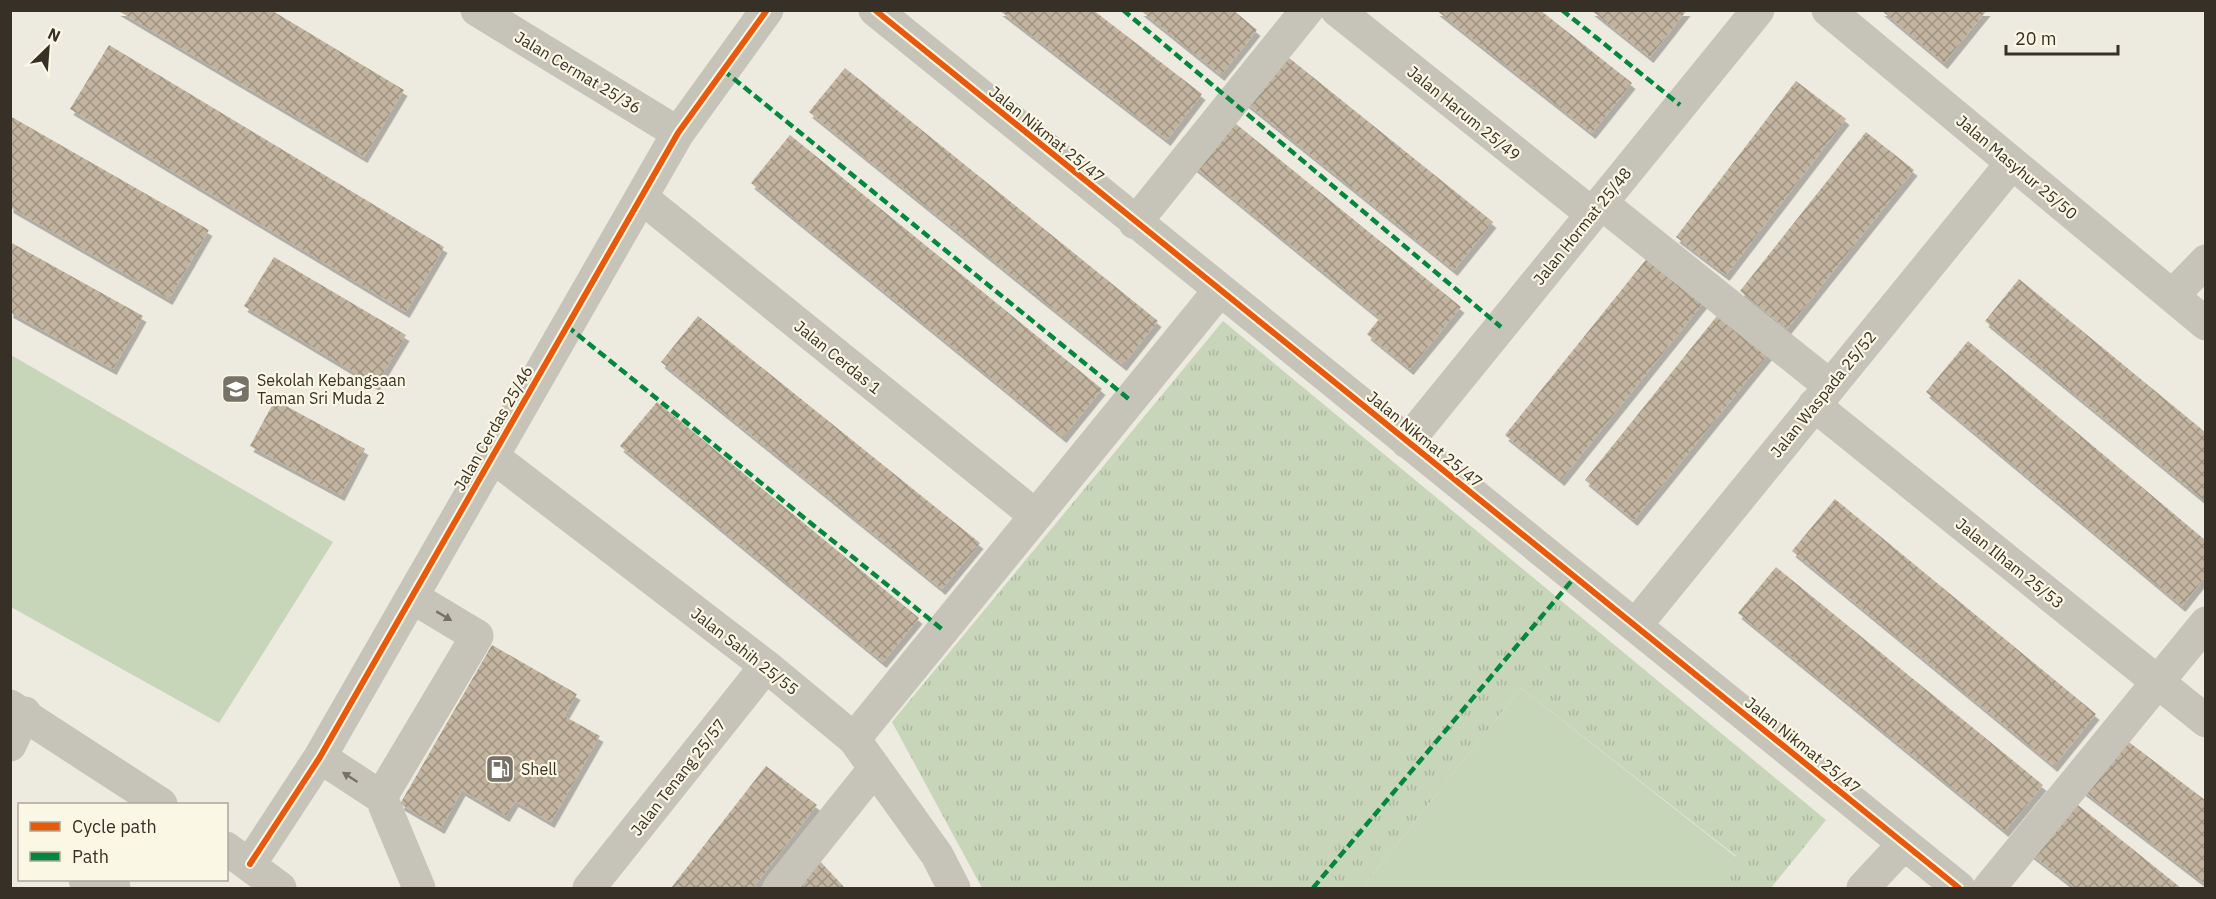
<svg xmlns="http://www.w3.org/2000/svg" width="2216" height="899" viewBox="0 0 2216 899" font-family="'IBM Plex Sans',sans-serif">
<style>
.grass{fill:url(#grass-tufts)}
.pitch{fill:#c7d5b8}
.building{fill:url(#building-cross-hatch);filter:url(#shadow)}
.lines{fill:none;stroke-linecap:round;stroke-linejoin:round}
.minor{stroke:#c6c3b8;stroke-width:33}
.quiet{stroke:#00873e;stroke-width:4.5;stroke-dasharray:9 4.5;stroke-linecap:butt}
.cycleway-casing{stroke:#fbf7e5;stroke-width:10}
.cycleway{stroke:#e8590c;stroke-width:6}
.oneway{fill:#777268}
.labels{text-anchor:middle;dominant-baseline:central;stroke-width:4.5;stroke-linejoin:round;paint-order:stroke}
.street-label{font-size:16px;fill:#373026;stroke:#fbf7e5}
.poi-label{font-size:16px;fill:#373026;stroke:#fbf7e5;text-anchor:start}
</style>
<defs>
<pattern id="grass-tufts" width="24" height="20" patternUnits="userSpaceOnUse" patternTransform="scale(1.5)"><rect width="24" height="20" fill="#c7d5b8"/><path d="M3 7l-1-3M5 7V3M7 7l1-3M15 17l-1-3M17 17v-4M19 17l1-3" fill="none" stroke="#acb79e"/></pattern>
<pattern id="building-cross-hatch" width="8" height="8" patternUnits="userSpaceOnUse" patternTransform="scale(1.5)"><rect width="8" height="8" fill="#c2b49f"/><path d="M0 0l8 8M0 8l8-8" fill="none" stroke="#9e9381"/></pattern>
<filter id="shadow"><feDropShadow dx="3.5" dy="6" stdDeviation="0" flood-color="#0004"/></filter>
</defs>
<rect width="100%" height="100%" fill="#edeadf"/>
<path class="grass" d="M 1223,321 L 1826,820 L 1771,888 L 1712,888 L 1736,856 L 1521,688 L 1362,888 L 982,888 L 892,722 Z"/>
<path class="pitch" d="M 11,355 L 333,542 L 219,723 L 11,607 Z
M 1521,688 L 1736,857 L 1712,888 L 1362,888 Z"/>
<path class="building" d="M 117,10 L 271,10 L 404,90 L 364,157 Z
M 999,10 L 1093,10 L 1202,94 L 1167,140 Z
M 1140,10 L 1233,10 L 1257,30 L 1221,75 Z
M 1436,10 L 1540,10 L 1632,83 L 1592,133 Z
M 1591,10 L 1687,10 L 1650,57 Z
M 1881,10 L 1987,10 L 1944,63 Z
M 109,45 L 444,247 L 406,312 L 70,109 Z
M 1283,53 L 1493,222 L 1454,270 L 1244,101 Z
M 845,68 L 1158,321 L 1123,365 L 809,112 Z
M 1796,81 L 1846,119 L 1726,275 L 1676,237 Z
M 10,116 L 209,230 L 169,299 L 10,207 Z
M 1230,119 L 1461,307 L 1410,369 L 1367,334 L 1380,318 L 1192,165 Z
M 1866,132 L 1914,170 L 1787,329 L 1740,291 Z
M 790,135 L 1102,389 L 1063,437 L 751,183 Z
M 10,242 L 143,316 L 113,369 L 10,312 Z
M 1652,252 L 1708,297 L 1561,480 L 1505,435 Z
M 274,257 L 406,335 L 376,385 L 244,306 Z
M 2019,279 L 2205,432 L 2205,501 L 1985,321 Z
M 1721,311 L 1771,351 L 1634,520 L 1585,480 Z
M 698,316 L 980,543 L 942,589 L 661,362 Z
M 1968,341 L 2205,540 L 2205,577 L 2182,606 L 1926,392 Z
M 275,400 L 365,449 L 341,495 L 250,446 Z
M 657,402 L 919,618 L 883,662 L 620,446 Z
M 1835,499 L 2096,714 L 2054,766 L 1792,551 Z
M 1776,567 L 2043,785 L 2005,831 L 1738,613 Z
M 492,645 L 577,694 L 564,716 L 600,736 L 551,822 L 515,801 L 506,816 L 462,790 L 441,828 L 400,804 Z
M 2117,733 L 2205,800 L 2205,884 L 2077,786 Z
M 766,766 L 817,805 L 802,824 L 753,888 L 671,888 Z
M 2068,797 L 2181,888 L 2075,888 L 2026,850 Z
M 817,858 L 845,888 L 782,888 Z"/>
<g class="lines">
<path class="minor" d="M 477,10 L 678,133
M 875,10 L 1959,888
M 1337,10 L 1592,214
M 1828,10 L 2206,324
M 641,197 L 1036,516
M 1601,203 L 1830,386
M 1135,223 L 1307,10
M 2172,296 L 2206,261
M 1814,405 L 2206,721
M 1407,442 L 1758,10
M 492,456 L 766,666 L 854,739 L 937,855 L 954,888
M 1635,626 L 2012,163
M 10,706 L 161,804
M 854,739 L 1219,291
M 10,745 L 25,713
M 320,757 L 381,797 L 419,888
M 381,797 L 477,636 L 412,597
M 226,848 L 280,888
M 250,864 L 320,757 L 678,133 L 767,10
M 85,880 L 106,884 L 114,888
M 589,888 L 766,666
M 779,888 L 875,768
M 1863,888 L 1904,844
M 1989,888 L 2206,623"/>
<path class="quiet" d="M 1123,10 L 1501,327
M 1562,10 L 1680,105
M 723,70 L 1130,400
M 567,326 L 943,630
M 1313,888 L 1574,578"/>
<g class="cycleway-casing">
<path id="cycleway" d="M 875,10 L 1959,888
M 250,864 L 320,757 L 678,133 L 767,10"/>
</g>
<use href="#cycleway" class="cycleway"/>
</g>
<defs><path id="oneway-solid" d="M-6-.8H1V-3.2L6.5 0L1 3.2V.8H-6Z" transform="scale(1.5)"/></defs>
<g class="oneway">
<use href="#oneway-solid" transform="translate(444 616) rotate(31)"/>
<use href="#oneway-solid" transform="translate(350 777) rotate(-147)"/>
</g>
<defs>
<g id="school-square" transform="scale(1.5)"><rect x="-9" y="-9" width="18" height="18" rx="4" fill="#777167" stroke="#fbf7e5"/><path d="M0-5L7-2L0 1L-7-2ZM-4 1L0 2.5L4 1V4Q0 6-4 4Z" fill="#fff"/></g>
<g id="fuel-square" transform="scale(1.5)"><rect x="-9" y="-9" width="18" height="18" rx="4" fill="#777167" stroke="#fbf7e5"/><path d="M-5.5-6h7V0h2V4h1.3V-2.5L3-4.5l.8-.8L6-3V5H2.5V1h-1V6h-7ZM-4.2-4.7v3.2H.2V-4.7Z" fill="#fff"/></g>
</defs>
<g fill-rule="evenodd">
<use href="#school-square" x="236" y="389"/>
<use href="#fuel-square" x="500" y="769"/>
</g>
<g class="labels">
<g class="street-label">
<text transform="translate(578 72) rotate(31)">Jalan Cermat 25/36</text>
<text transform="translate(1464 113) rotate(39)">Jalan Harum 25/49</text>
<text transform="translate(1047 134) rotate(39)">Jalan Nikmat 25/47</text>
<text transform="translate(2017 167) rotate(40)">Jalan Masyhur 25/50</text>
<text transform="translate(1582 226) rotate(-51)">Jalan Hormat 25/48</text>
<text transform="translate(838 357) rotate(39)">Jalan Cerdas 1</text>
<text transform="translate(1823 394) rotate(-51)">Jalan Waspada 25/52</text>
<text transform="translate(493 428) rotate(-60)">Jalan Cerdas 25/46</text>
<text transform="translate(1425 439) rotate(39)">Jalan Nikmat 25/47</text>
<text transform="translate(2010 563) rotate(39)">Jalan Ilham 25/53</text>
<text transform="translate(745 651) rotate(38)">Jalan Sahih 25/55</text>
<text transform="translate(1803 745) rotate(39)">Jalan Nikmat 25/47</text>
<text transform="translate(678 777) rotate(-52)">Jalan Tenang 25/57</text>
</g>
<g class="poi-label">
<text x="257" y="380">Sekolah Kebangsaan<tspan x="257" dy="18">Taman Sri Muda 2</tspan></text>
<text x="521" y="769">Shell</text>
</g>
</g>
<rect width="2216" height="899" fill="none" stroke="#373026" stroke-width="24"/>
<rect x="18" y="803" width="210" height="78" fill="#fbf7e5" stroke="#ada799" stroke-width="1.5"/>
<rect x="30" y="822" width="30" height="9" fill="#e8590c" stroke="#ada799" stroke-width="1.5"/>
<text x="72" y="833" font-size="18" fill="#373026">Cycle path</text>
<rect x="30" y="852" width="30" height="9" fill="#00873e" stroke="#ada799" stroke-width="1.5"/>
<text x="72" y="863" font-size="18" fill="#373026">Path</text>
<g transform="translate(48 48) rotate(25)" stroke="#fbf7e5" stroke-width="4.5" paint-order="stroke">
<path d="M0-4.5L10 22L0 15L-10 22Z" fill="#373026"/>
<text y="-9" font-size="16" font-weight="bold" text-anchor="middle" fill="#373026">N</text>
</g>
<path d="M2006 45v9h112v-9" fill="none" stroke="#373026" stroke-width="3"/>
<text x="2015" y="45" font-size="18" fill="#373026" stroke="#fbf7e5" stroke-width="4.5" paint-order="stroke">20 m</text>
</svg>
